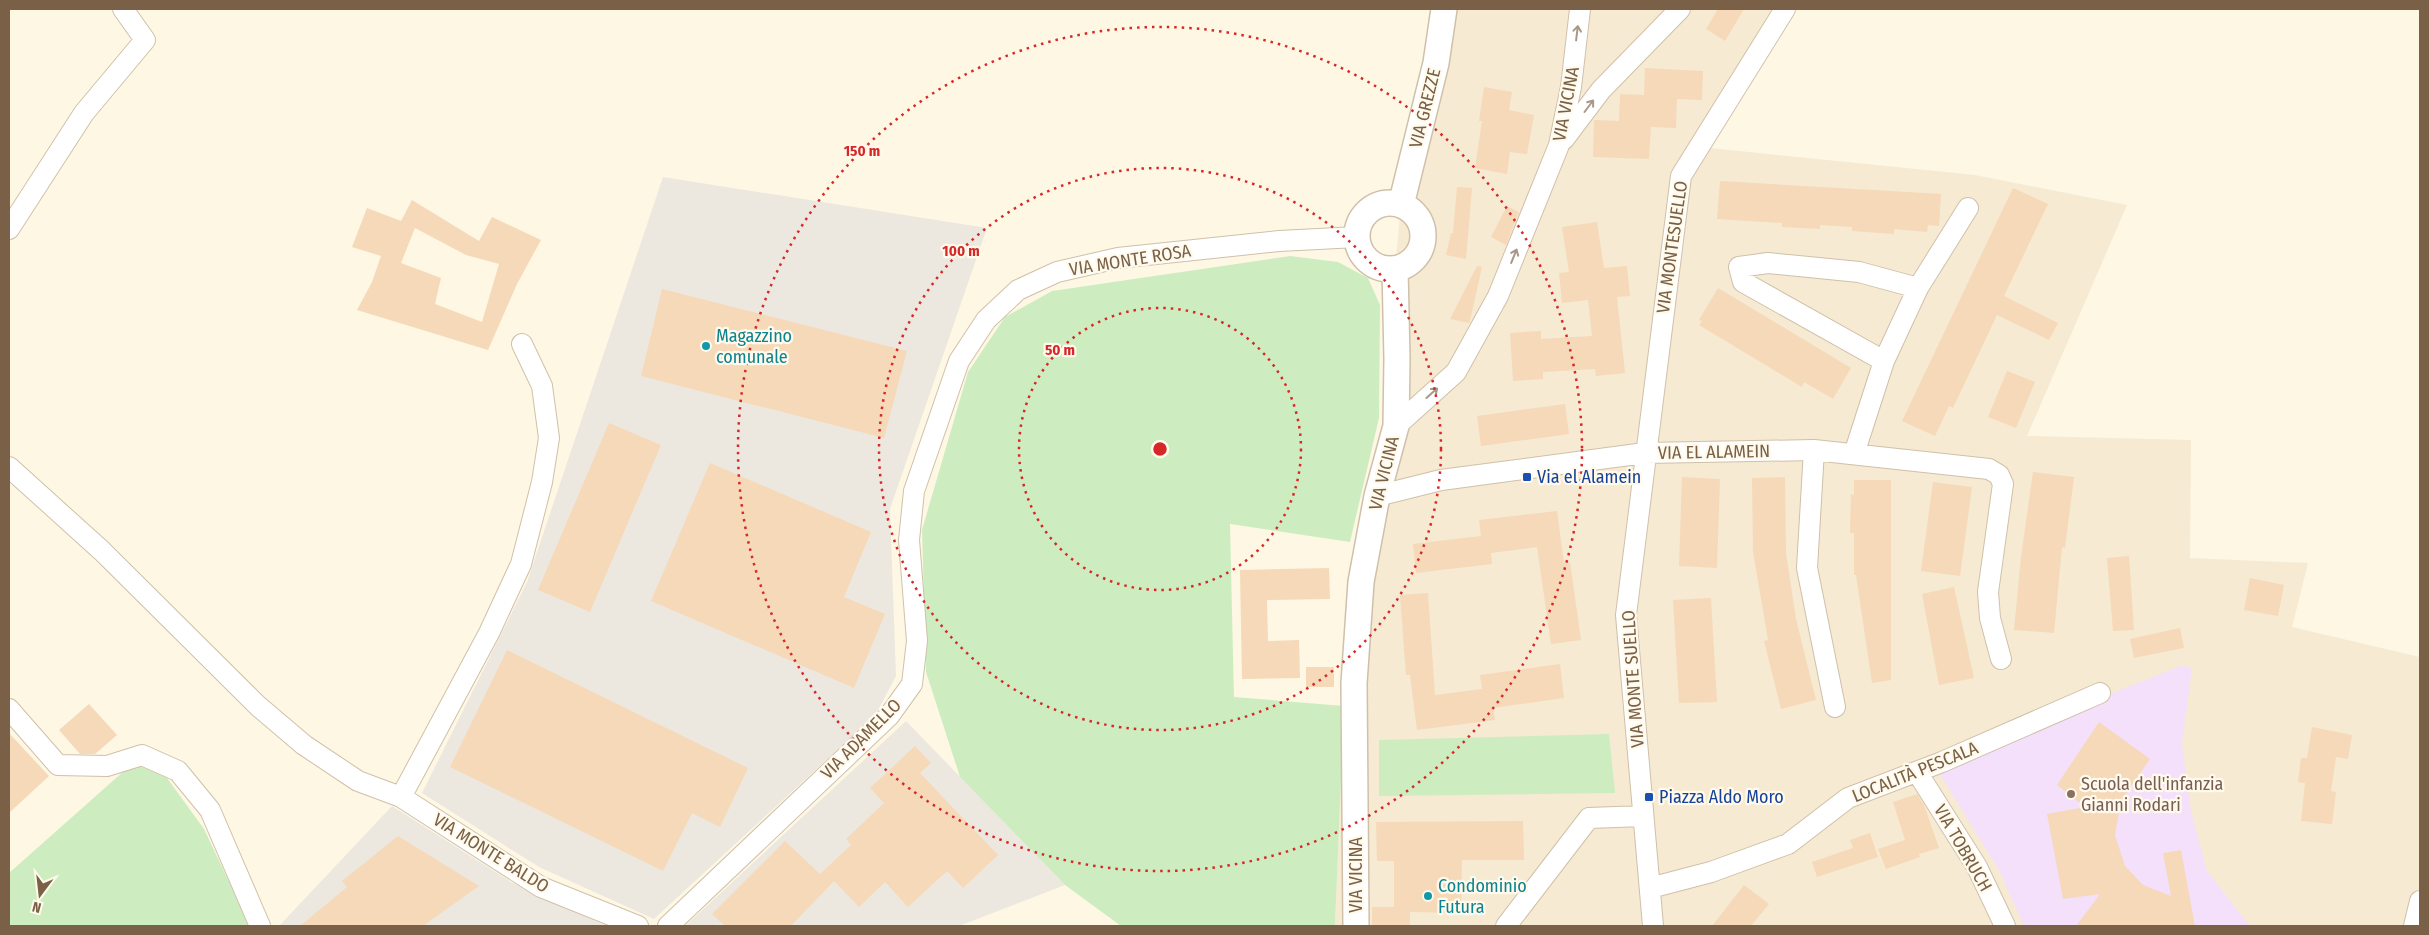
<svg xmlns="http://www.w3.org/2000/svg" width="2429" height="935" viewBox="0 0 2429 935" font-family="'Fira Sans Condensed',sans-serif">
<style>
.residential{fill:#f6ead2}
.industrial{fill:#ede8df}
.education{fill:#f4e0fa}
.green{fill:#cdedc1}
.building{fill:#f5d9b9;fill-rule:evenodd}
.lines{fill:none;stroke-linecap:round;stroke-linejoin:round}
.minor-casing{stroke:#d0c0a9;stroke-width:22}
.tertiary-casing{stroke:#d0c0a9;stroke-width:28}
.minor{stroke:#fff;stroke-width:20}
.tertiary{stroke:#fff;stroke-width:25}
.oneway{stroke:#a89887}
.ring{fill:none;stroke:#d62828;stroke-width:2.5;stroke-dasharray:2.5 5}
.culture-dot{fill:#0f9aa8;stroke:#fffaec;stroke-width:2}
.transit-dot{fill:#1a4fb4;stroke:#fffaec;stroke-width:2}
.education-dot{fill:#8d6e63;stroke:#fffaec;stroke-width:2}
.labels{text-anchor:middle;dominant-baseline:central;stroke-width:4.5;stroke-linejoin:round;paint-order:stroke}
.street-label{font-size:18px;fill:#796047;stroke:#fffaec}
.culture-label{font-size:18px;fill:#0d838f;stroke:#fffaec;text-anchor:start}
.transit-label{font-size:18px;fill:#164399;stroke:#fffaec;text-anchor:start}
.education-label{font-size:18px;fill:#785e54;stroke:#fffaec;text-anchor:start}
.centre{fill:#d62828;stroke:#fffaec;stroke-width:2.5}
.ring-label{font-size:15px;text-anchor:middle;font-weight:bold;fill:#d62828;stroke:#fffaec;stroke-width:4.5;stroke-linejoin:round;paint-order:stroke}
</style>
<rect width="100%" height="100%" fill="#fef7e4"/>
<path class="residential" d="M 1444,9 L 1785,9 L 1700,147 L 1975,175 L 2127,205 L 2027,436 L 2191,440 L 2190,558 L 2308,563 L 2292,627 L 2420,657 L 2420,926 L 1335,926 L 1344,706 L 1391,461 L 1395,269 L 1401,205 Z"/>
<path class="industrial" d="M 663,177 L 987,228 L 890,509 L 896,676 L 876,714 L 654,919 L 539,867 L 422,793 L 527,582 Z
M 906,721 L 1065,885 L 959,926 L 685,926 Z
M 392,806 L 511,882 L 606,926 L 279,926 Z"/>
<path class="education" d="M 2183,665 L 2192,669 L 2182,743 L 2191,811 L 2207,871 L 2250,926 L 2024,926 L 1999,870 L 1941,776 L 1940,771 L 2105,696 Z"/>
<path class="green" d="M 1290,256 L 1338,262 L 1368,278 L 1380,305 L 1379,418 L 1350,542 L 1230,524 L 1234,697 L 1344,706 L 1335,926 L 1121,926 L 1065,885 L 960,777 L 926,672 L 922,530 L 968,372 L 1005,317 L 1052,291 Z
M 1609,734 L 1615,793 L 1379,796 L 1379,740 Z
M 133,763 L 167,778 L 204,829 L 250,926 L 9,926 L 9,873 Z"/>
<path class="building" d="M 1718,9 L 1744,9 L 1725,41 L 1706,29 Z
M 1645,68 L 1703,71 L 1702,100 L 1677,99 L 1676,128 L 1651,127 L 1649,159 L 1593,157 L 1594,120 L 1619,121 L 1620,94 L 1644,95 Z
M 1484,87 L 1512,92 L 1509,110 L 1534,115 L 1527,154 L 1510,152 L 1507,174 L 1475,168 L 1482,121 L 1479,121 Z
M 1720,181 L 1941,194 L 1939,226 L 1928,225 L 1927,232 L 1894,229 L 1894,234 L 1852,231 L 1852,227 L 1820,225 L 1820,229 L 1782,227 L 1782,223 L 1717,219 Z
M 1457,187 L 1472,188 L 1466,259 L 1446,255 L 1451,233 L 1453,233 Z
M 2013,188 L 2048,204 L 2004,296 L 2058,323 L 2049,340 L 1997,315 L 1953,408 L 1949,406 L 1935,436 L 1902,421 Z
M 412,200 L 479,241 L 492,217 L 541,240 L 517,284 L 488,350 L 357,310 L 372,282 L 381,256 L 352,247 L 367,208 L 401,221 ZM 415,228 L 466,255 L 499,264 L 482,322 L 435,304 L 441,278 L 401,263 Z
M 1507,206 L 1519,212 L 1506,245 L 1491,237 Z
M 1597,222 L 1604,268 L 1627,266 L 1630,296 L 1617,297 L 1625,373 L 1596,376 L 1595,369 L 1543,372 L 1543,379 L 1513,381 L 1510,333 L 1541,331 L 1541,339 L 1592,336 L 1588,300 L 1562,303 L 1559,273 L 1569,272 L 1562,227 Z
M 1477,266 L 1482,267 L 1470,321 L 1469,323 L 1450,319 Z
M 1718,288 L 1851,368 L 1833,399 L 1804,382 L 1802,387 L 1699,325 L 1702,321 L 1699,320 Z
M 662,289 L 907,351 L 884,438 L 641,376 Z
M 2007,371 L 2035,382 L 2016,428 L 1988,417 Z
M 1565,404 L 1569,434 L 1481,446 L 1477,416 Z
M 609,423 L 661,445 L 590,612 L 538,590 Z
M 710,463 L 871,532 L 844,597 L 885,614 L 854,688 L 651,601 Z
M 2033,472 L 2074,477 L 2065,548 L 2062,547 L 2054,633 L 2014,630 L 2021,557 Z
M 1682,477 L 1720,479 L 1717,568 L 1679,566 Z
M 1785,477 L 1786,553 L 1796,619 L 1816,700 L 1781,709 L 1764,641 L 1768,640 L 1753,552 L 1752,478 Z
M 1854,480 L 1891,480 L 1891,680 L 1872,683 L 1856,575 L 1854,575 L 1854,533 L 1850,533 L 1851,494 L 1854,495 Z
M 1933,482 L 1972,487 L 1960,576 L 1921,571 Z
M 1557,511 L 1564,563 L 1570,562 L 1581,640 L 1551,644 L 1537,547 L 1491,553 L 1492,564 L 1416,573 L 1413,544 L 1481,536 L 1479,520 Z
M 2129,556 L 2134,630 L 2113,631 L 2107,558 Z
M 1329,568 L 1330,599 L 1267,600 L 1268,641 L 1299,640 L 1300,678 L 1242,679 L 1240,570 Z
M 2250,578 L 2284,585 L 2278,616 L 2244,610 Z
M 1954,587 L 1974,678 L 1939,685 L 1922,594 Z
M 1428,593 L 1435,695 L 1482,689 L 1480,675 L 1560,664 L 1564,698 L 1493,708 L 1495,720 L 1417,730 L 1410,675 L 1406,675 L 1400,595 Z
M 1711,598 L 1717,702 L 1679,703 L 1673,600 Z
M 2180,628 L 2184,648 L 2134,658 L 2130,639 Z
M 507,650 L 748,768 L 720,827 L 692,813 L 663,871 L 450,767 Z
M 1306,667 L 1334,667 L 1334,687 L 1306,687 Z
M 89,704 L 117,735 L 95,754 L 80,754 L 59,730 Z
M 2099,722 L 2150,759 L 2121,801 L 2115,835 L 2125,866 L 2143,885 L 2171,896 L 2163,853 L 2181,850 L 2195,926 L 2076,926 L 2100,894 L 2063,899 L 2047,814 L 2085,807 L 2057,785 Z
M 2312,727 L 2352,735 L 2348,759 L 2336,757 L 2331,791 L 2336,792 L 2332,824 L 2301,821 L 2305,783 L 2298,782 L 2301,758 L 2307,758 Z
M 9,733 L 49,776 L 9,813 Z
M 915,746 L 931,763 L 920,773 L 998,855 L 963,888 L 947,871 L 908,907 L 885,882 L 859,907 L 834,881 L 791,926 L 725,926 L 712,914 L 785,841 L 820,874 L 851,845 L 846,839 L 884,803 L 870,788 Z
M 1917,794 L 1924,805 L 1939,848 L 1919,854 L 1920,857 L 1886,869 L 1878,849 L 1905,840 L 1893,802 Z
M 1523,821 L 1524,860 L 1462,860 L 1461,913 L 1410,912 L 1410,926 L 1372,926 L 1372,907 L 1394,907 L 1394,861 L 1377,861 L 1376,822 Z
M 1870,833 L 1878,857 L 1817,877 L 1812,862 L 1853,848 L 1850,840 Z
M 398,836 L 479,886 L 423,926 L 300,926 L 347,887 L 342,881 Z
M 1744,885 L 1769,904 L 1751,926 L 1712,926 Z"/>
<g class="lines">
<g class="minor-casing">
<path id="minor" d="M 1564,139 L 1601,90 L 1680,9
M 9,229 L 84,113 L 145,40 L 123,9
M 1884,361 L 1743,282 L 1739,267 L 1768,263 L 1859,272 L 1918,288
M 1396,426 L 1456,372 L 1498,296 L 1559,145 L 1571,87 L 1580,9
M 1814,450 L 1807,568 L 1835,707
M 1854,454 L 1884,361 L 1918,288 L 1968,208
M 9,467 L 102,551 L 258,706 L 304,745 L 358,781 L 401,797 L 541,887 L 638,926
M 1377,496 L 1441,480 L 1645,453 L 1814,450 L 1989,469 L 1999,475 L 2003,484 L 1988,592 L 1990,618 L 2001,659
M 9,709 L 58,765 L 107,766 L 142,755 L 178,771 L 210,810 L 260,926
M 1917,772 L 1977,867 L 2005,926
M 401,797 L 489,633 L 521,564 L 542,482 L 549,438 L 542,386 L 522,344
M 1650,888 L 1711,872 L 1788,844 L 1848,798 L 1942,762 L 2100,693
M 668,926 L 889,716 L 912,684 L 917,641 L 909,540 L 914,491 L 959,361 L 986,320 L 1018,290 L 1057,272 L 1118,258 L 1279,241 L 1357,237
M 1506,926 L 1589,818 L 1643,816
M 1653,926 L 1626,615 L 1681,176 L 1785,9
M 2414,926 L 2420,901"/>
</g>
<g class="tertiary-casing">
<path id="tertiary" d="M1357 236a33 33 0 1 1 66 0a33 33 0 1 1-66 0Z
M 1401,205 L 1436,63 L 1444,9
M 1356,926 L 1354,683 L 1361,582 L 1377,496 L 1396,426 L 1397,359 L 1395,269"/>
</g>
<use href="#minor" class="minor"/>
<use href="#tertiary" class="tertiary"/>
</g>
<defs><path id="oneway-shaft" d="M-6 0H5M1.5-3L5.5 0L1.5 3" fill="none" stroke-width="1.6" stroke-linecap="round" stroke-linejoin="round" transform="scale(1.25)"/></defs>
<g class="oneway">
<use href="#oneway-shaft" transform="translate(1577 33) rotate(-83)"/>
<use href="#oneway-shaft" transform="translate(1589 106) rotate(-53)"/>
<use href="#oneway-shaft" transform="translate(1514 256) rotate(-68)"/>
<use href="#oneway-shaft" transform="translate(1432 393) rotate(-42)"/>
</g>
<g class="ring">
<circle cx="1160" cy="449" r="141"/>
<circle cx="1160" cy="449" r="281"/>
<circle cx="1160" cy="449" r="422"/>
</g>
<g class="culture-dot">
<circle cx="706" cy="346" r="5"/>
<circle cx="1428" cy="896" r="5"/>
</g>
<g class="transit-dot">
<rect x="1522" y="472" width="10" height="10" rx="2.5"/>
<rect x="1644" y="792" width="10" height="10" rx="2.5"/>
</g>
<circle class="education-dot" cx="2071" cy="794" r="5"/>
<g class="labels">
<g class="street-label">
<text transform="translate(1566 104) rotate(-79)">VIA VICINA</text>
<text transform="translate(1425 108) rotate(-76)">VIA GREZZE</text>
<text transform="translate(1672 247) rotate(-82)">VIA MONTESUELLO</text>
<text transform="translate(1130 260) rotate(-9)">VIA MONTE ROSA</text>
<text transform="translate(1714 452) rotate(-1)">VIA EL ALAMEIN</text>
<text transform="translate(1384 473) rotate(-76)">VIA VICINA</text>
<text transform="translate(1633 679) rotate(-94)">VIA MONTE SUELLO</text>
<text transform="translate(861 739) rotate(-45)">VIA ADAMELLO</text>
<text transform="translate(1915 772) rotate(-22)">LOCALITÀ PESCALA</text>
<text transform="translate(1963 848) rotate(60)">VIA TOBRUCH</text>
<text transform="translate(491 853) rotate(32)">VIA MONTE BALDO</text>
<text transform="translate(1356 875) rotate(-90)">VIA VICINA</text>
</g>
<g class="culture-label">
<text x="716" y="336">Magazzino<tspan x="716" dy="21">comunale</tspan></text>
<text x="1438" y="886">Condominio<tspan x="1438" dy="21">Futura</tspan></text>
</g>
<g class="transit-label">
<text x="1537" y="477">Via el Alamein</text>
<text x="1659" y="797">Piazza Aldo Moro</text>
</g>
<g class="education-label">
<text x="2081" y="784">Scuola dell'infanzia<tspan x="2081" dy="21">Gianni Rodari</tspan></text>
</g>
</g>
<circle cx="1160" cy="449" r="8" class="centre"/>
<g class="ring-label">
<text x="862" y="156">150 m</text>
<text x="961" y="256">100 m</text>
<text x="1060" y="355">50 m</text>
</g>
<rect width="2429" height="935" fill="none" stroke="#796047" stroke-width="20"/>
<g transform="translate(40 895) rotate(195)" stroke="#fffaec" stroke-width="4" paint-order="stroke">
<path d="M0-4L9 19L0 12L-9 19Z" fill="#796047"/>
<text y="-8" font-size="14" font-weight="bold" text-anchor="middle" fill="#796047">N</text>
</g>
</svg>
